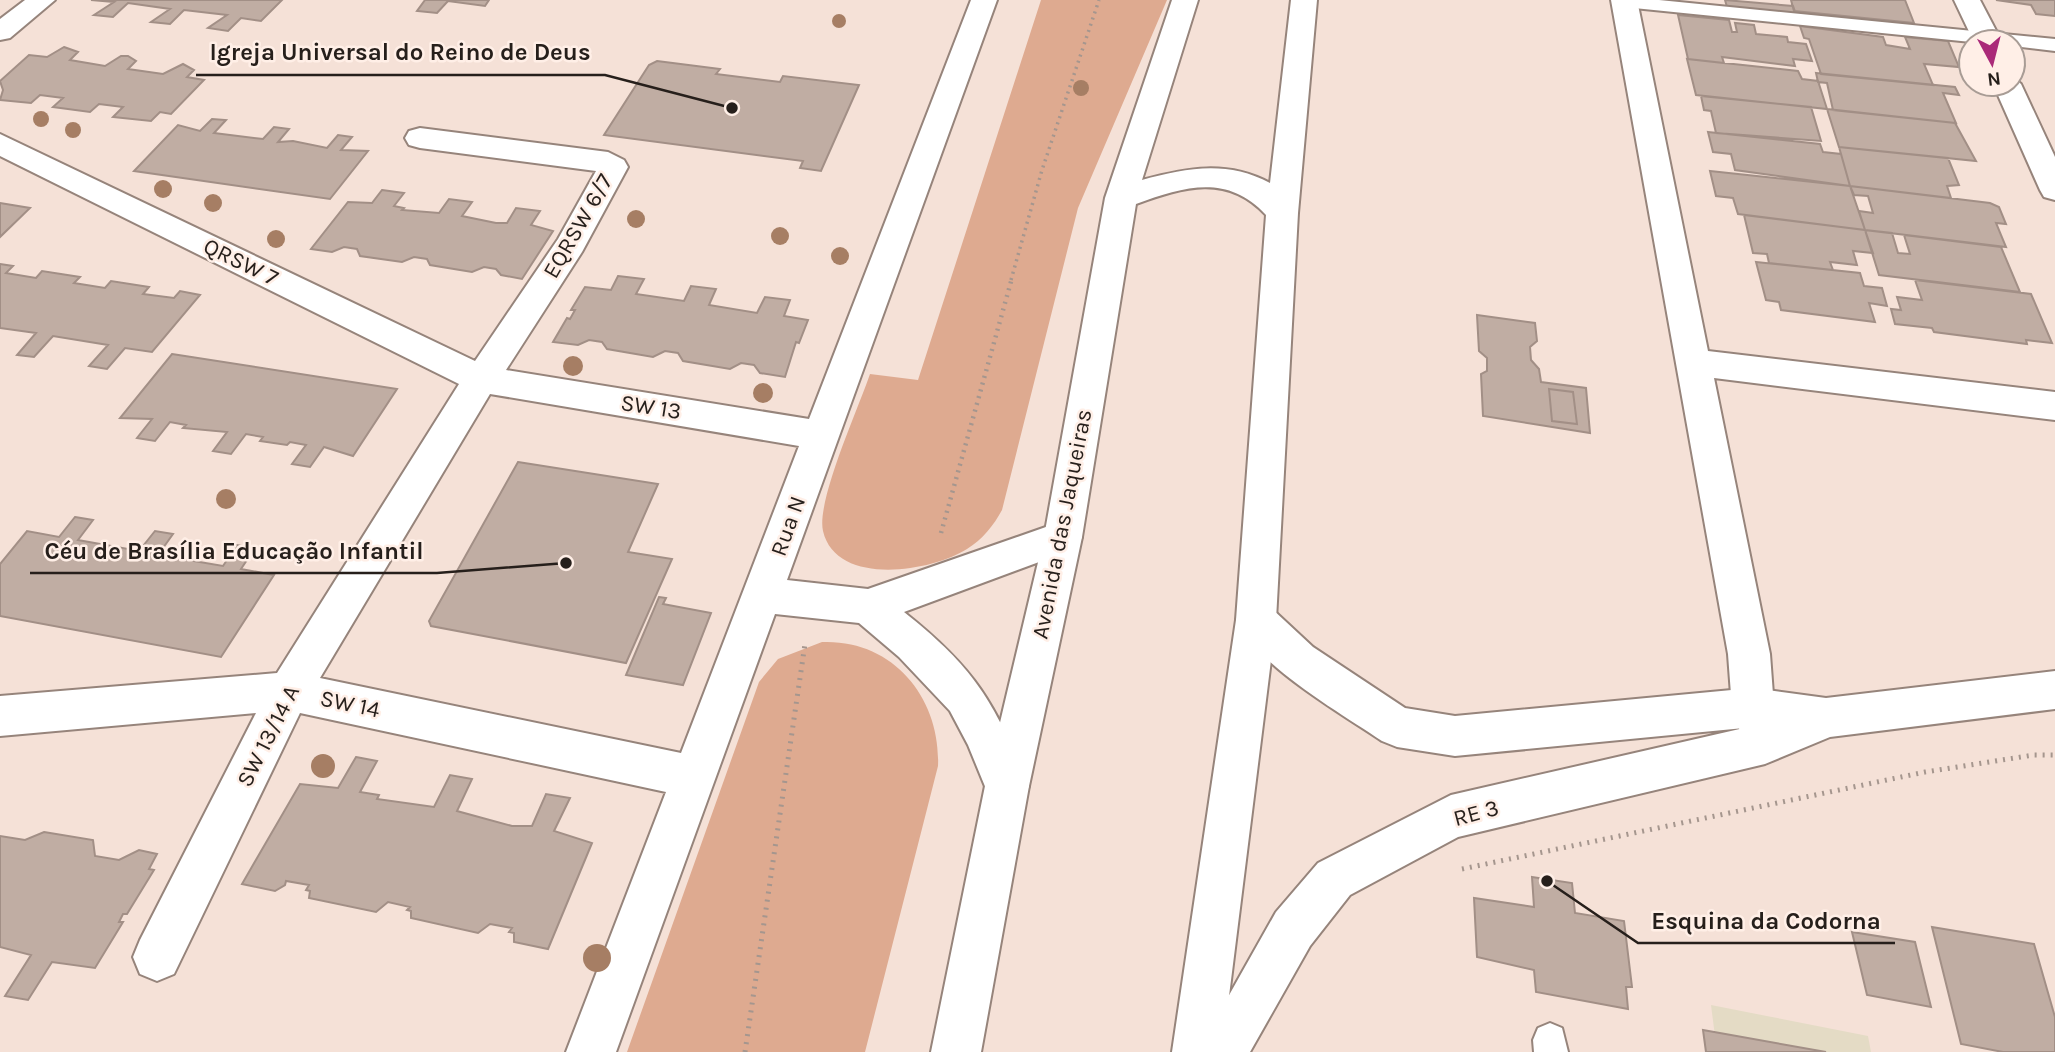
<svg xmlns="http://www.w3.org/2000/svg" width="2055" height="1052" viewBox="0 0 2055 1052" font-family="Karla,sans-serif">
<style>
.commercial{fill:#e4dbc5}
.green{fill:#deaa90}
.building{fill:#c0ada3;stroke:#a28f86;stroke-width:2;fill-rule:evenodd}
.lines{fill:none;stroke-linecap:round;stroke-linejoin:round}
.lane-casing{stroke:#96847b;stroke-width:4}
.street-casing{stroke:#96847b;stroke-width:4}
.secondary-casing{stroke:#96847b;stroke-width:4}
.primary-casing{stroke:#96847b;stroke-width:4}
.path-far2{stroke:#a5968e;stroke-width:3.5;stroke-dasharray:2 4.5;stroke-linecap:butt}
.path-far1{stroke:#a5968e;stroke-width:4.5;stroke-dasharray:2 5;stroke-linecap:butt}
.path{stroke:#a5968e;stroke-width:5;stroke-dasharray:2 6;stroke-linecap:butt}
.lane{fill:#fff;fill-rule:evenodd}
.street{fill:#fff;fill-rule:evenodd}
.secondary{fill:#fff;fill-rule:evenodd}
.primary{fill:#fff;fill-rule:evenodd}
.tree{fill:#a67e64}
.labels{text-anchor:middle;dominant-baseline:central;stroke-width:5;stroke-linejoin:round;paint-order:stroke}
.street-label{font-size:23px;fill:#261f1b;stroke:#ffefe7}
.leader{fill:none;stroke:#261f1b;stroke-width:2.5}
.callout-dot{fill:#261f1b;stroke:#ffefe7;stroke-width:2.5}
.callout-label{font-size:24px;text-anchor:middle;font-weight:bold;fill:#261f1b;stroke:#ffefe7;stroke-width:5;stroke-linejoin:round;paint-order:stroke}
</style>
<rect width="100%" height="100%" fill="#f5e1d7"/>
<path class="commercial" d="M 1711,1005 L 1868,1036 L 1871,1052 L 1717,1052 Z"/>
<path class="green" d="M 1041,0 L 1167,0 L 1078,208 L 1002,510 C 994,525 982,540 967,549 C 931,572 836,587 823,531 C 816,501 859,407 870,374 L 918,380 Z
M 822,642 C 893,639 941,698 938,766 L 865,1052 L 627,1052 L 759,682 L 778,659 Z"/>
<path class="building" d="M 91,0 L 282,0 L 261,21 L 241,18 L 228,31 L 208,28 L 227,15 L 184,10 L 170,24 L 151,22 L 170,9 L 128,3 L 113,17 L 94,15 L 114,2 Z
M 425,0 L 489,0 L 485,6 L 448,1 L 437,13 L 417,11 Z
M 1725,0 L 1793,6 L 1798,20 L 1729,14 Z
M 1791,0 L 1905,0 L 1914,23 L 1794,11 Z
M 1996,0 L 2055,0 L 2055,16 L 2036,14 L 2031,5 Z
M 1678,15 L 1729,20 L 1732,32 L 1737,32 L 1735,23 L 1754,25 L 1756,34 L 1787,37 L 1788,42 L 1806,44 L 1812,61 L 1793,59 L 1795,66 L 1722,57 L 1724,63 L 1688,59 Z
M 1800,26 L 1883,37 L 1886,45 L 1910,49 L 1905,37 L 1948,41 L 1959,67 L 1924,64 L 1933,85 L 1821,74 L 1809,39 L 1804,38 Z
M 64,47 L 78,52 L 70,60 L 105,66 L 121,56 L 128,56 L 136,61 L 128,69 L 163,74 L 183,64 L 194,70 L 187,77 L 204,80 L 171,114 L 160,112 L 151,121 L 113,117 L 123,107 L 99,104 L 90,112 L 53,107 L 63,98 L 40,95 L 31,103 L 0,100 L 3,90 L 0,81 L 29,55 L 47,57 Z
M 1687,59 L 1798,71 L 1802,79 L 1818,81 L 1827,109 L 1696,95 Z
M 657,61 L 720,69 L 716,74 L 780,82 L 783,76 L 859,85 L 821,171 L 800,168 L 803,161 L 604,135 L 649,65 Z
M 1816,73 L 1955,87 L 1959,95 L 1943,93 L 1956,123 L 1833,110 L 1827,83 L 1818,82 Z
M 1701,96 L 1811,107 L 1821,141 L 1716,133 L 1711,111 L 1704,110 Z
M 1827,109 L 1955,123 L 1976,161 L 1839,147 Z
M 212,119 L 226,120 L 214,133 L 263,139 L 274,127 L 289,129 L 278,142 L 293,141 L 327,148 L 338,135 L 352,137 L 341,150 L 368,151 L 330,199 L 134,171 L 178,125 L 200,131 Z
M 1708,132 L 1820,144 L 1823,152 L 1841,154 L 1850,186 L 1735,170 L 1731,154 L 1713,152 Z
M 1839,147 L 1948,158 L 1959,185 L 1947,186 L 1951,198 L 1850,186 Z
M 1710,171 L 1850,186 L 1865,230 L 1738,214 L 1733,198 L 1716,196 Z
M 1850,186 L 1990,203 L 1999,207 L 2006,224 L 1996,223 L 2006,247 L 1865,230 L 1859,211 L 1873,213 L 1868,196 L 1854,195 Z
M 382,190 L 404,193 L 394,206 L 404,208 L 402,210 L 439,213 L 449,199 L 472,202 L 462,216 L 496,223 L 507,223 L 516,208 L 540,211 L 531,225 L 553,231 L 522,279 L 501,275 L 496,269 L 484,267 L 472,272 L 430,265 L 427,259 L 414,257 L 402,262 L 360,256 L 357,249 L 344,247 L 332,252 L 311,249 L 348,202 L 372,203 Z
M 0,203 L 30,208 L 0,237 Z
M 1744,215 L 1865,230 L 1873,253 L 1853,251 L 1857,265 L 1830,262 L 1833,270 L 1769,263 L 1767,254 L 1753,253 Z
M 1865,230 L 1892,233 L 1898,253 L 1910,254 L 1904,235 L 2001,247 L 2020,292 L 1879,275 Z
M 1756,262 L 1860,273 L 1864,286 L 1882,288 L 1887,306 L 1869,303 L 1875,322 L 1781,310 L 1779,302 L 1766,300 Z
M 0,264 L 13,266 L 6,273 L 36,278 L 42,271 L 80,277 L 74,283 L 105,288 L 111,281 L 149,287 L 143,294 L 174,298 L 180,291 L 200,295 L 152,352 L 125,348 L 107,369 L 89,366 L 108,345 L 53,336 L 34,357 L 17,355 L 36,333 L 0,328 Z
M 618,276 L 644,279 L 636,294 L 684,301 L 691,286 L 716,289 L 709,305 L 757,313 L 765,297 L 790,300 L 784,316 L 808,320 L 799,343 L 796,342 L 785,377 L 760,373 L 754,365 L 741,363 L 730,369 L 683,361 L 678,353 L 665,351 L 653,357 L 607,349 L 602,342 L 589,340 L 578,345 L 553,342 L 567,318 L 570,319 L 575,310 L 571,310 L 585,287 L 611,290 Z
M 1915,280 L 2031,294 L 2052,343 L 2026,340 L 2027,344 L 1934,332 L 1932,328 L 1895,324 L 1891,309 L 1901,310 L 1897,297 L 1922,300 Z
M 1477,315 L 1535,323 L 1537,341 L 1530,347 L 1531,360 L 1539,369 L 1541,382 L 1586,388 L 1590,433 L 1483,416 L 1481,374 L 1487,371 L 1487,358 L 1479,351 ZM 1549,389 L 1573,392 L 1577,424 L 1552,421 Z
M 172,354 L 397,389 L 353,456 L 324,447 L 310,467 L 292,464 L 306,445 L 290,442 L 287,445 L 260,441 L 263,437 L 246,434 L 231,454 L 213,451 L 227,432 L 183,428 L 186,425 L 170,422 L 155,441 L 137,438 L 152,419 L 120,418 Z
M 1549,389 L 1573,392 L 1577,424 L 1552,421 Z
M 518,462 L 658,484 L 628,552 L 672,559 L 626,663 L 431,626 L 429,621 Z
M 75,517 L 93,520 L 78,540 L 139,551 L 155,531 L 173,534 L 158,555 L 223,566 L 237,545 L 255,548 L 241,569 L 274,575 L 221,657 L 0,616 L 0,564 L 27,531 L 59,537 Z
M 659,597 L 666,598 L 663,604 L 711,613 L 683,685 L 626,675 Z
M 356,757 L 377,761 L 360,792 L 379,795 L 377,799 L 434,807 L 450,775 L 472,779 L 457,811 L 512,826 L 532,826 L 546,794 L 570,798 L 554,831 L 592,843 L 548,949 L 514,942 L 514,933 L 509,932 L 512,928 L 490,924 L 478,933 L 411,918 L 411,911 L 407,910 L 410,907 L 388,902 L 376,912 L 309,898 L 310,891 L 306,890 L 309,885 L 286,881 L 285,885 L 275,891 L 242,884 L 300,784 L 338,788 Z
M 44,832 L 93,840 L 95,856 L 119,860 L 139,850 L 157,854 L 149,869 L 154,870 L 127,914 L 123,914 L 119,922 L 123,922 L 95,968 L 52,962 L 28,1000 L 5,996 L 31,955 L 0,947 L 0,836 L 25,840 Z
M 1532,877 L 1572,883 L 1575,913 L 1624,921 L 1632,987 L 1626,987 L 1628,1009 L 1536,992 L 1534,970 L 1477,957 L 1474,898 L 1534,907 Z
M 1932,927 L 2034,944 L 2055,1017 L 2055,1052 L 2003,1052 L 1961,1044 Z
M 1852,932 L 1915,942 L 1931,1007 L 1867,995 Z
M 1703,1030 L 1826,1052 L 1706,1052 Z"/>
<g class="lines">
<g class="lane-casing">
<path id="lane" d="M 1616,0 L 1659,0 L 2055,39 L 2055,51 L 2013,46 L 2013,42 L 1971,42 L 1624,7 L 1618,6 Z
M 1550,1023 L 1562,1028 L 1568,1052 L 1534,1052 L 1533,1040 L 1538,1028 Z"/>
</g>
<g class="street-casing">
<path id="street" d="M 25,0 L 55,0 L 10,38 L 0,40 L 0,19 Z
M 971,0 L 997,0 L 787,580 L 868,589 L 1063,521 L 1077,526 L 1082,537 L 1077,548 L 904,612 C 976,669 994,702 1029,786 L 1023,801 L 1007,807 L 991,801 L 968,745 L 950,711 L 899,657 L 859,623 L 775,614 L 616,1052 L 566,1052 L 666,792 L 300,713 L 174,974 L 157,981 L 140,974 L 133,957 L 140,940 L 256,713 L 0,736 L 0,696 L 277,673 L 459,384 L 0,156 L 0,134 L 475,361 L 558,239 L 596,171 L 420,148 L 409,145 L 405,138 L 409,131 L 420,128 L 608,152 L 624,160 L 628,167 L 582,252 L 506,370 L 809,419 ZM 490,394 L 799,446 L 681,753 L 320,678 Z
M 1611,0 L 1637,0 L 1708,351 L 2055,392 L 2055,420 L 1714,378 L 1770,654 L 1774,708 L 1785,740 L 1778,754 L 1763,760 L 1748,754 L 1732,708 L 1728,654 Z
M 1954,0 L 1980,0 L 2002,42 L 1974,42 Z
M 2013,77 L 2021,84 L 2055,157 L 2055,200 L 2044,197 L 2040,190 L 1993,84 L 2013,84 Z"/>
</g>
<g class="secondary-casing">
<path id="secondary" d="M 1256,602 L 1270,607 L 1313,647 L 1405,708 L 1455,716 L 1753,688 L 1826,698 L 2055,671 L 2055,709 L 1830,737 L 1765,764 L 1458,837 L 1350,895 L 1310,946 L 1250,1052 L 1197,1052 L 1276,912 L 1318,863 L 1451,795 L 1744,728 L 1455,756 L 1397,747 L 1382,741 C 1339,712 1258,666 1236,620 L 1242,607 Z"/>
</g>
<g class="primary-casing">
<path id="primary" d="M 1172,0 L 1198,0 L 1142,180 C 1186,168 1227,160 1270,183 L 1291,0 L 1317,0 L 1298,213 L 1276,620 L 1222,1052 L 1172,1052 L 1236,620 L 1266,215 C 1227,173 1184,187 1136,204 L 1082,537 L 1029,786 L 981,1052 L 931,1052 L 985,786 L 1044,537 L 1105,198 Z"/>
</g>
<path class="path-far2" d="M 1011,280 L 1042,170 L 1099,0"/>
<path class="path-far1" d="M 941,533 L 1012,278"/>
<path class="path" d="M 1462,869 L 1925,772 L 2034,755 L 2055,755
M 745,1052 L 805,644"/>
<use href="#lane" class="lane"/>
<use href="#street" class="street"/>
<use href="#secondary" class="secondary"/>
<use href="#primary" class="primary"/>
</g>
<g class="tree">
<circle cx="839" cy="21" r="7"/>
<circle cx="1081" cy="88" r="8"/>
<circle cx="41" cy="119" r="8"/>
<circle cx="73" cy="130" r="8"/>
<circle cx="163" cy="189" r="9"/>
<circle cx="213" cy="203" r="9"/>
<circle cx="636" cy="219" r="9"/>
<circle cx="780" cy="236" r="9"/>
<circle cx="276" cy="239" r="9"/>
<circle cx="840" cy="256" r="9"/>
<circle cx="573" cy="366" r="10"/>
<circle cx="763" cy="393" r="10"/>
<circle cx="226" cy="499" r="10"/>
<circle cx="323" cy="766" r="12"/>
<circle cx="597" cy="958" r="14"/>
</g>
<g class="labels">
<g class="street-label">
<text transform="translate(578 226) rotate(-60)">EQRSW 6/7</text>
<text transform="translate(241 262) rotate(26)">QRSW 7</text>
<text transform="translate(651 407) rotate(9)">SW 13</text>
<text transform="translate(1062 524) rotate(-79)">Avenida das Jaqueiras</text>
<text transform="translate(788 526) rotate(-70)">Rua N</text>
<text transform="translate(350 704) rotate(12)">SW 14</text>
<text transform="translate(268 736) rotate(-63)">SW 13/14 A</text>
<text transform="translate(1476 813) rotate(-15)">RE 3</text>
</g>
</g>
<path class="leader" d="M732 108L605 75H196M566 563L437 573H30M1547 881L1638 943H1895"/>
<g class="callout-dot">
<circle cx="732" cy="108" r="7"/>
<circle cx="566" cy="563" r="7"/>
<circle cx="1547" cy="881" r="7"/>
</g>
<g class="callout-label">
<text x="400" y="60">Igreja Universal do Reino de Deus</text>
<text x="234" y="559">Céu de Brasília Educação Infantil</text>
<text x="1766" y="929">Esquina da Codorna</text>
</g>
<g transform="translate(1992 63) rotate(173)"><circle r="33" fill="#ffefe7" stroke="#a89c95" stroke-width="2"/>
<path d="M0-5L12 26L0 18L-12 26Z" fill="#aa2a79"/>
<text y="-10" font-size="19" font-weight="bold" text-anchor="middle" fill="#261f1b">N</text>
</g>
</svg>
